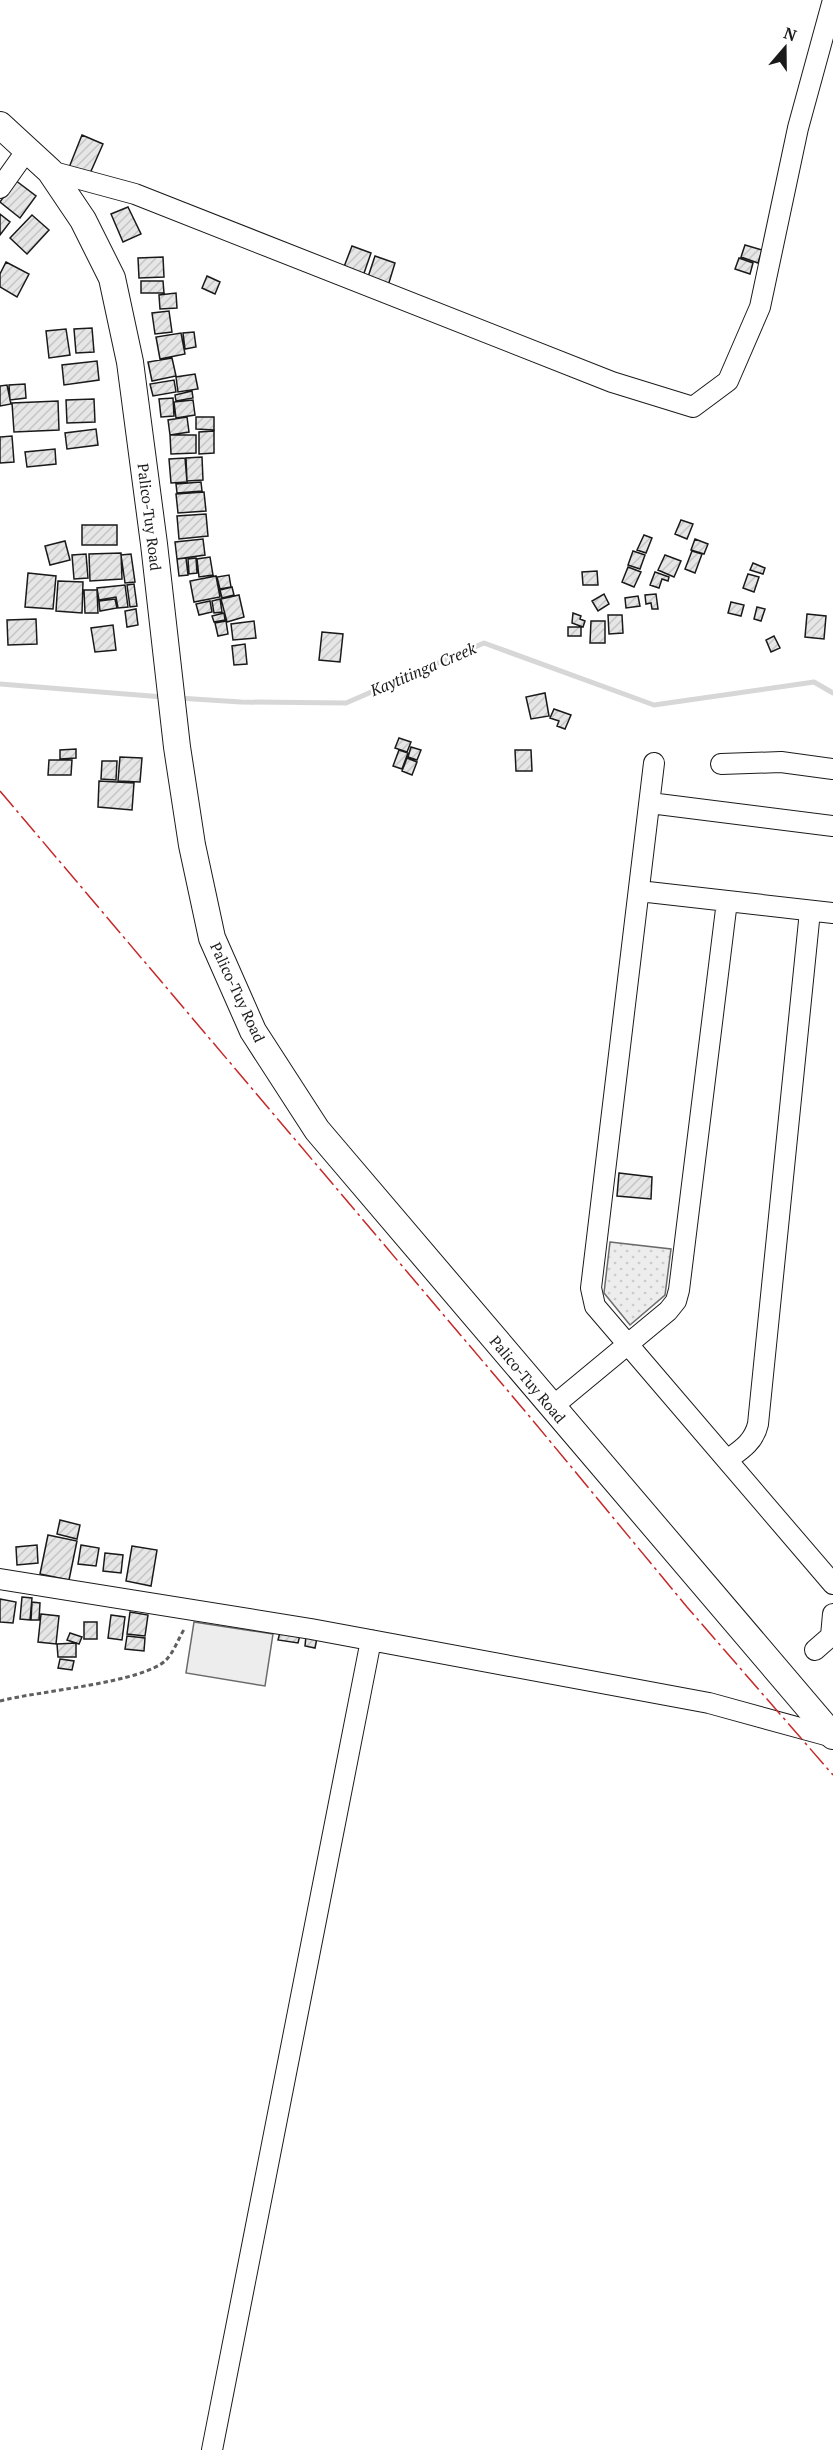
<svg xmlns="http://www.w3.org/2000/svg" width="833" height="2450" viewBox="0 0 833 2450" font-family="'PT Serif',serif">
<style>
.park{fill:url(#park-dots);stroke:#6a6a6a;stroke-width:1.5}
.built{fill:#ededed;stroke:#6a6a6a;stroke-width:1.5}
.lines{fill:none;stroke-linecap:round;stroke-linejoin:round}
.stream{stroke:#d7d7d7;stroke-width:5}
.building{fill:url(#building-hatch);stroke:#1a1a1a;stroke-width:1.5}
.minor-casing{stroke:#1a1a1a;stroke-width:22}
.major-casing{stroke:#1a1a1a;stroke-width:28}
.path{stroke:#5f5f5f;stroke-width:3;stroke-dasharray:4.5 3;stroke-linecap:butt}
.minor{stroke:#fff;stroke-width:20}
.major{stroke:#fff;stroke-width:26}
.power{stroke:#c62828;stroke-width:1.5;stroke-dasharray:21 4.5 3 4.5;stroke-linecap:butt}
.labels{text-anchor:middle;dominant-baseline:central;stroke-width:4.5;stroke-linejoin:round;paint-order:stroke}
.street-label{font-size:15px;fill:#1a1a1a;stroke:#fff}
.water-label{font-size:16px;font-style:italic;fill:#1a1a1a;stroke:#fff}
</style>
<defs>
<pattern id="park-dots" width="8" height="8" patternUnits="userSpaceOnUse" patternTransform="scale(1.5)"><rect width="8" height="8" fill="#ededed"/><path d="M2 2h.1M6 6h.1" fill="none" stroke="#cbcbcb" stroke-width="1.8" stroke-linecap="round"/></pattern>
<pattern id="building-hatch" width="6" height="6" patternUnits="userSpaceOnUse" patternTransform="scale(1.5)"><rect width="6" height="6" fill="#e6e6e6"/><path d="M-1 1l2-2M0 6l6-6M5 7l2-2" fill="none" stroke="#c5c5c5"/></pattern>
</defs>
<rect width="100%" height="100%" fill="#fff"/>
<path class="park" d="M 610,1242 L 671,1249 L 665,1295 L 630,1325 L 604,1293 Z"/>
<path class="built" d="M 194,1622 L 273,1634 L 265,1686 L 186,1673 Z"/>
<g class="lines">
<path class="stream" d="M 0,684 L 163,697
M 178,698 L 241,702 L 346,703 L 484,643 L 654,705 L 814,682 L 833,693"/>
</g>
<path class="building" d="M 82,135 L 103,144 L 88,178 L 68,170 Z
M 15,180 L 36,196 L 20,218 L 0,202 Z
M 128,207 L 141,234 L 123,242 L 111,214 Z
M 0,214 L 10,222 L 0,235 Z
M 32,215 L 49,230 L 27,254 L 10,238 Z
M 745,245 L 762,250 L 758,263 L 741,257 Z
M 352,246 L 371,253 L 362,279 L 342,272 Z
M 375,256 L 395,263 L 387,289 L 368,277 Z
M 163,257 L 164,277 L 139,278 L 138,258 Z
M 739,258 L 753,263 L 750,274 L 735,269 Z
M 6,262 L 29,274 L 17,297 L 0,287 L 0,274 Z
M 207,276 L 220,282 L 215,294 L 202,288 Z
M 141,281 L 163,281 L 164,293 L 141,293 Z
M 176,293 L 177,308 L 160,309 L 159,295 Z
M 169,311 L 172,332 L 155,334 L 152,313 Z
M 92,328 L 94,352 L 76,353 L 74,329 Z
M 66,329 L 70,355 L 49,358 L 46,331 Z
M 194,332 L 196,347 L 185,349 L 183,333 Z
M 181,333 L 185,354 L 160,359 L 156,337 Z
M 172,358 L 176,376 L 152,381 L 148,362 Z
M 97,361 L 99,380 L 64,385 L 62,365 Z
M 195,374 L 198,389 L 178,392 L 176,377 Z
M 174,380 L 176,392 L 153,396 L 150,384 Z
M 25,384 L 26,398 L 10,400 L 9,385 Z
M 7,385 L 11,404 L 0,406 L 0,386 Z
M 192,391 L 193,398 L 176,401 L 175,395 Z
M 173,398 L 174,416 L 161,417 L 159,399 Z
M 94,399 L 95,422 L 67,423 L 66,400 Z
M 193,400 L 195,415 L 176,418 L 174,402 Z
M 58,401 L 59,430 L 14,432 L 12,403 Z
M 187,417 L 189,432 L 170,435 L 168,420 Z
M 196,417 L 214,417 L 214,430 L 196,429 Z
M 96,429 L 98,445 L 67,449 L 65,433 Z
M 214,431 L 214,453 L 199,454 L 199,432 Z
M 170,435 L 196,435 L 196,453 L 171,454 Z
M 12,436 L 14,462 L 0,463 L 0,437 Z
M 55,449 L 56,464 L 27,467 L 25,452 Z
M 202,457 L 203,480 L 187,481 L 186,458 Z
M 185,458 L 187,482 L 171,483 L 169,459 Z
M 201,482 L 202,491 L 177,493 L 176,484 Z
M 204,492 L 206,511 L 178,513 L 176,494 Z
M 206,514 L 208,536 L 179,539 L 177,516 Z
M 681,520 L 693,524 L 687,539 L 675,534 Z
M 82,525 L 117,525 L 117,545 L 82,545 Z
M 644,535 L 652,538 L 646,553 L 637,550 Z
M 203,539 L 205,555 L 177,559 L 175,542 Z
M 695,539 L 708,544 L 704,554 L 691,550 Z
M 65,541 L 70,560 L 50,565 L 45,546 Z
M 633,551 L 645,555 L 640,569 L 628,565 Z
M 692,551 L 702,554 L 695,573 L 685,569 Z
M 121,553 L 122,579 L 90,581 L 89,554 Z
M 86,554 L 88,578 L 74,579 L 72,555 Z
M 131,554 L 135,582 L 125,583 L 121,555 Z
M 665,555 L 681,561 L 674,577 L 658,570 Z
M 210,557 L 213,575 L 199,577 L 197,559 Z
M 186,558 L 188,575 L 179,576 L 177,559 Z
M 196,558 L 197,573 L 189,574 L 188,559 Z
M 753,563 L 765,568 L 763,574 L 750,570 Z
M 628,567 L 641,572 L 634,587 L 622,582 Z
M 597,571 L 598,585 L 583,585 L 582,572 Z
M 655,572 L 669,577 L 668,581 L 662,579 L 659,588 L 650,585 Z
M 28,573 L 56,576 L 53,609 L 25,607 Z
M 748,574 L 759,577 L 754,592 L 743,588 Z
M 229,575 L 231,587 L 220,589 L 217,577 Z
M 216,576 L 220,597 L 194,602 L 190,581 Z
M 58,581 L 83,582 L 82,613 L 56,611 Z
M 134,584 L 137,606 L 130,607 L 127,585 Z
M 125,585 L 128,607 L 118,608 L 116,597 L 99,600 L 97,588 Z
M 232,587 L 234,595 L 222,598 L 220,590 Z
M 84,590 L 97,590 L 98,613 L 85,613 Z
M 604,594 L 609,604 L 598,611 L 592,601 Z
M 656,594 L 658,609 L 652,609 L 651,603 L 646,604 L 645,595 Z
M 239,595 L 244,617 L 227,622 L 221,599 Z
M 638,596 L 640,606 L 626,608 L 625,598 Z
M 115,599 L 117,608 L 100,611 L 99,601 Z
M 220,599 L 222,612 L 214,613 L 212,601 Z
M 210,601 L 212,612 L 199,615 L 196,604 Z
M 731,602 L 744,605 L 741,616 L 728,613 Z
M 757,607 L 765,609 L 761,621 L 754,619 Z
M 136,609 L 138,625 L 127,627 L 125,611 Z
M 224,613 L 225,620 L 214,622 L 212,616 Z
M 573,613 L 581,616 L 580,619 L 585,621 L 583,627 L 572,623 Z
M 807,614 L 826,616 L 824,639 L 805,637 Z
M 608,615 L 622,615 L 623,633 L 609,634 Z
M 36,619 L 37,644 L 8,645 L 7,620 Z
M 226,621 L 228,634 L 218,636 L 215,623 Z
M 254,621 L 256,638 L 233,640 L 231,624 Z
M 591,621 L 605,621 L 605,643 L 590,643 Z
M 113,625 L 116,650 L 95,652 L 91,628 Z
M 568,627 L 581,627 L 581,636 L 568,636 Z
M 322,632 L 343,634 L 340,662 L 319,660 Z
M 774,636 L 780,648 L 771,652 L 766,640 Z
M 245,644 L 247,664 L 234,665 L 232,646 Z
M 545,693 L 549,716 L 531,719 L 526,697 Z
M 554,709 L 571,715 L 565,729 L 557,726 L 559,721 L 550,718 Z
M 399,738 L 411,742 L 407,752 L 395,748 Z
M 411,747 L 421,750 L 417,760 L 408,757 Z
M 76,749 L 76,758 L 60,759 L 60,750 Z
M 399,750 L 408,753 L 402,769 L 393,766 Z
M 515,750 L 531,750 L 532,771 L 516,771 Z
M 120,757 L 142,758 L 140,782 L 118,781 Z
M 407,758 L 417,762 L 412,775 L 402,771 Z
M 49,760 L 72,760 L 71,775 L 48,775 Z
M 102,761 L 117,761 L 116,780 L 101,779 Z
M 99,781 L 134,783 L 132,810 L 98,807 Z
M 619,1173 L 652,1177 L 651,1199 L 617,1196 Z
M 60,1520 L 80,1525 L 77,1539 L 57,1534 Z
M 48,1535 L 77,1541 L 69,1580 L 40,1574 Z
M 37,1545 L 38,1563 L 17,1565 L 16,1547 Z
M 81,1545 L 99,1548 L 96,1566 L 78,1564 Z
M 132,1546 L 157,1550 L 151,1586 L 126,1581 Z
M 105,1553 L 123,1555 L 121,1573 L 103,1571 Z
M 22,1597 L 32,1598 L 30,1620 L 20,1619 Z
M 0,1599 L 16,1602 L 13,1623 L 0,1622 Z
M 32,1602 L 40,1603 L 39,1620 L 31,1620 Z
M 130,1612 L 148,1615 L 145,1636 L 127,1634 Z
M 41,1614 L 59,1616 L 56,1644 L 38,1642 Z
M 111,1615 L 125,1617 L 122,1640 L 108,1638 Z
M 84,1622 L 97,1622 L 97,1639 L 84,1639 Z
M 280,1632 L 300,1635 L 298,1643 L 278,1640 Z
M 70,1633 L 82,1637 L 79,1644 L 67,1640 Z
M 127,1636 L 145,1638 L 144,1651 L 125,1649 Z
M 306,1636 L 317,1638 L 315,1648 L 305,1646 Z
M 76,1643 L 76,1657 L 58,1657 L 57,1644 Z
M 60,1659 L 74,1661 L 72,1670 L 58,1668 Z"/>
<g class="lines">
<g class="minor-casing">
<path id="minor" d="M 50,171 L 135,194 L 612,382 L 693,407 L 728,381 L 760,307 L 798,128 L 833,0
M 0,188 L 27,150
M 654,763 L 591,1288 L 595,1306 L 833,1584
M 721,764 L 781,762 L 833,769
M 650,803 L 833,826
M 639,891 L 833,913
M 552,1407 L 668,1311 L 676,1301 L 679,1290 L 727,901
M 727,1460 C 741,1450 754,1442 758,1424 L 810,911
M 0,1579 L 311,1629 L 709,1703 L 833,1737
M 815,1650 L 831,1636 L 833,1614
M 212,2450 L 371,1640"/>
</g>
<g class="major-casing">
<path id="major" d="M 0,125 L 50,171 L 83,220 L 112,278 L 130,362 L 154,544 L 177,747 L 192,845 L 212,938 L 253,1031 L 317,1130 L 833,1736"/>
</g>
<path class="path" d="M 0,1701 C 37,1691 143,1683 166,1660 C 174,1652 179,1637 185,1628"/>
<use href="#minor" class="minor"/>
<use href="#major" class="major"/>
<path class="power" d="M 0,791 L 530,1417 L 687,1607 L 833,1775"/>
</g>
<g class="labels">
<g class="street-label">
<text transform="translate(150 517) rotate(83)">Palico-Tuy Road</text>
<text transform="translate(238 992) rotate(65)">Palico-Tuy Road</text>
<text transform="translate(528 1379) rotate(50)">Palico-Tuy Road</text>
</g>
<g class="water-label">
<text transform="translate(423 669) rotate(-23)">Kaytitinga Creek</text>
</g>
</g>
<g transform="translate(785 48) rotate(20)" stroke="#ffffff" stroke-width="4.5" paint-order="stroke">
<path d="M0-4.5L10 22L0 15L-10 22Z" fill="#1a1a1a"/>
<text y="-9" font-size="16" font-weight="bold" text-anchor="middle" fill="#1a1a1a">N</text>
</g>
</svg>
